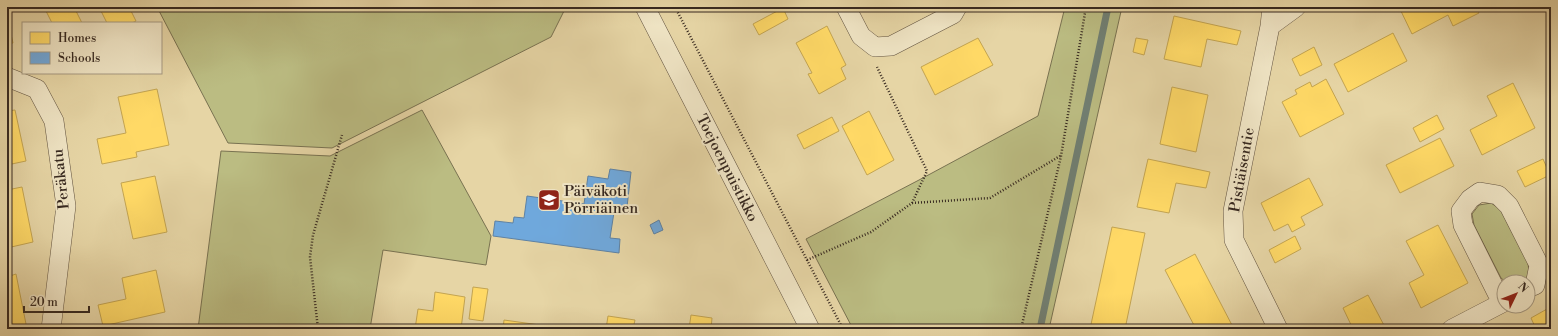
<svg xmlns="http://www.w3.org/2000/svg" width="1558" height="336" viewBox="0 0 1558 336" font-family="'Libre Bodoni',serif">
<style>
.green{fill:#bbbc82;stroke:#797251}
.homes{fill:#ffd966;stroke:#c3a451}
.schools{fill:#6fa8dc;stroke:#5e82a4}
.lines{fill:none;stroke-linecap:round;stroke-linejoin:round}
.stream{stroke:#707f73;stroke-width:7}
.minor-casing{stroke:#635441;stroke-width:20}
.path{stroke:#372920;stroke-width:2.5;stroke-dasharray:1 2;stroke-linecap:butt}
.minor{stroke:#efe4c4;stroke-width:19}
.labels{text-anchor:middle;dominant-baseline:central;stroke-width:4;stroke-linejoin:round;paint-order:stroke}
.street-label{font-size:15px;fill:#372920;stroke:#efe4c4}
.poi-label{font-size:15px;fill:#372920;stroke:#efe4c4;text-anchor:start}
</style>
<rect width="100%" height="100%" fill="#e6d5a5"/>
<filter id="stains"><feTurbulence type="fractalNoise" baseFrequency=".005" numOctaves="4"/><feColorMatrix values="0 0 0 0 .2 0 0 0 0 .09 0 0 0 0 .02 0 0 0 .5 -.17"/></filter>
<radialGradient id="worn" r=".72"><stop offset=".6" stop-color="#630" stop-opacity="0"/><stop offset="1" stop-color="#630" stop-opacity=".3"/></radialGradient>
<path class="green" d="M 157,7 L 566,7 L 551,37 L 332,148 L 228,143 Z
M 1065,7 L 1122,7 L 1049,329 L 853,329 L 806,239 L 919,180 L 1038,116 Z
M 422,110 L 491,236 L 486,265 L 383,250 L 370,329 L 198,329 L 221,151 L 330,156 Z
M 1491,203 L 1500,209 L 1528,262 L 1529,274 L 1524,282 L 1506,282 L 1501,278 L 1474,225 L 1472,214 L 1479,205 Z"/>
<path class="homes" d="M 44,7 L 74,7 L 82,23 L 52,23 Z
M 99,7 L 129,7 L 136,21 L 132,23 L 107,23 Z
M 1399,7 L 1476,7 L 1479,13 L 1453,26 L 1448,15 L 1412,34 Z
M 783,8 L 788,19 L 759,35 L 753,24 Z
M 1174,16 L 1241,31 L 1237,45 L 1207,39 L 1201,67 L 1164,59 Z
M 7,17 L 13,43 L 7,44 Z
M 827,26 L 846,65 L 841,68 L 846,79 L 819,94 L 808,74 L 812,73 L 796,43 Z
M 1393,33 L 1407,61 L 1348,92 L 1334,64 Z
M 978,38 L 993,65 L 935,95 L 921,67 Z
M 1136,38 L 1148,40 L 1144,55 L 1133,52 Z
M 1314,47 L 1322,65 L 1300,76 L 1292,59 Z
M 1326,79 L 1344,114 L 1300,137 L 1282,102 L 1297,94 L 1295,90 L 1310,82 L 1312,87 Z
M 1513,83 L 1535,128 L 1482,155 L 1470,130 L 1497,116 L 1487,96 Z
M 1172,87 L 1208,95 L 1196,152 L 1160,144 Z
M 157,89 L 169,145 L 136,152 L 137,157 L 102,164 L 97,139 L 126,133 L 118,97 Z
M 15,110 L 26,161 L 7,165 L 7,111 Z
M 869,111 L 894,160 L 867,175 L 842,126 Z
M 1437,115 L 1444,129 L 1420,142 L 1413,128 Z
M 832,117 L 839,131 L 804,149 L 797,135 Z
M 1440,138 L 1454,166 L 1400,193 L 1386,165 Z
M 1148,159 L 1210,172 L 1206,188 L 1176,183 L 1169,213 L 1137,207 Z
M 1543,159 L 1550,175 L 1525,187 L 1517,171 Z
M 155,176 L 167,232 L 133,239 L 121,183 Z
M 1309,178 L 1323,205 L 1301,217 L 1305,225 L 1292,232 L 1288,224 L 1274,231 L 1261,203 Z
M 22,187 L 33,242 L 7,248 L 7,190 Z
M 1438,225 L 1468,283 L 1421,308 L 1409,283 L 1424,275 L 1406,241 Z
M 1112,227 L 1145,233 L 1125,329 L 1090,329 Z
M 1295,236 L 1301,249 L 1275,263 L 1269,250 Z
M 1195,254 L 1234,329 L 1196,329 L 1165,270 Z
M 156,270 L 165,312 L 103,326 L 98,305 L 126,299 L 122,278 Z
M 16,274 L 27,329 L 7,329 L 7,277 Z
M 473,287 L 488,289 L 483,321 L 469,319 Z
M 435,292 L 465,297 L 461,329 L 415,329 L 418,309 L 433,311 Z
M 1368,295 L 1386,329 L 1353,329 L 1343,308 Z
M 1547,309 L 1551,317 L 1551,329 L 1536,329 L 1531,318 Z
M 691,315 L 712,318 L 711,329 L 689,329 Z
M 608,316 L 635,320 L 633,329 L 606,329 Z
M 504,320 L 547,326 L 547,329 L 503,329 Z"/>
<path class="schools" d="M 610,169 L 631,172 L 627,207 L 615,206 L 610,238 L 620,239 L 619,253 L 493,236 L 495,221 L 513,223 L 514,217 L 524,218 L 527,196 L 584,204 L 588,176 L 608,179 Z
M 659,220 L 663,230 L 654,234 L 650,225 Z"/>
<g class="lines">
<path class="stream" d="M 1040,329 L 1108,7"/>
<g class="minor-casing">
<path id="minor" d="M 645,7 L 810,329
M 846,7 L 861,36 L 875,47 L 891,46 L 953,14 L 957,7
M 1272,7 L 1270,26 L 1233,211 L 1234,240 L 1278,329
M 1270,26 L 1296,7
M 7,77 L 37,89 L 54,121 L 66,206 L 51,329
M 1502,303 L 1463,225 L 1461,211 L 1470,199 L 1480,192 L 1498,195 L 1509,206 L 1539,265 L 1535,285 L 1528,288
M 1452,329 L 1504,302"/>
</g>
<path class="path" d="M 675,7 L 843,329
M 912,203 L 990,198 L 1060,156
M 807,260 L 871,232 L 912,203 L 927,171 L 877,67
M 318,329 L 310,257 L 313,235 L 342,135
M 1021,329 L 1061,156 L 1086,7"/>
<use href="#minor" class="minor"/>
</g>
<defs>
<g id="school-square" transform="scale(1.15)"><rect x="-9" y="-9" width="18" height="18" rx="4" fill="#8f2418" stroke="#efe4c4"/><path d="M0-5L7-2L0 1L-7-2ZM-4 1L0 2.5L4 1V4Q0 6-4 4Z" fill="#fff"/></g>
</defs>
<g fill-rule="evenodd">
<use href="#school-square" x="549" y="200"/>
</g>
<g class="labels">
<g class="street-label">
<text transform="translate(727 168) rotate(63)">Toejoenpuistikko</text>
<text transform="translate(1242 170) rotate(-80)">Pistiäisentie</text>
<text transform="translate(61 179) rotate(-96)">Peräkatu</text>
</g>
<g class="poi-label">
<text x="564" y="191">Päiväkoti<tspan x="564" dy="17">Pörriäinen</tspan></text>
</g>
</g>
<rect width="1558" height="336" fill="none" stroke="#e6d5a5" stroke-width="24"/>
<rect x="8" y="8" width="1542" height="320" fill="none" stroke="#372920" stroke-width="2"/>
<rect x="12" y="12" width="1534" height="312" fill="none" stroke="#372920"/>
<rect x="22" y="22" width="140" height="52" fill="#efe4c4" stroke="#a59982"/>
<rect x="30" y="32" width="20" height="12" fill="#ffd966" stroke="#a59982"/>
<text x="58" y="42" font-size="12" fill="#372920">Homes</text>
<rect x="30" y="52" width="20" height="12" fill="#6fa8dc" stroke="#a59982"/>
<text x="58" y="62" font-size="12" fill="#372920">Schools</text>
<g transform="translate(1516 294) rotate(47)"><circle r="19" fill="#efe4c4" stroke="#a59982"/>
<path d="M0-3L7 15L0 10L-7 15Z" fill="#8f2418"/>
<text y="-6" font-size="11" font-weight="bold" text-anchor="middle" fill="#372920">N</text>
</g>
<path d="M24 306v6h65v-6" fill="none" stroke="#372920" stroke-width="2"/>
<text x="30" y="306" font-size="12" fill="#372920" stroke="#efe4c4" stroke-width="3" paint-order="stroke">20 m</text>
<rect width="100%" height="100%" filter="url(#stains)"/>
<rect width="100%" height="100%" fill="url(#worn)"/>
</svg>
